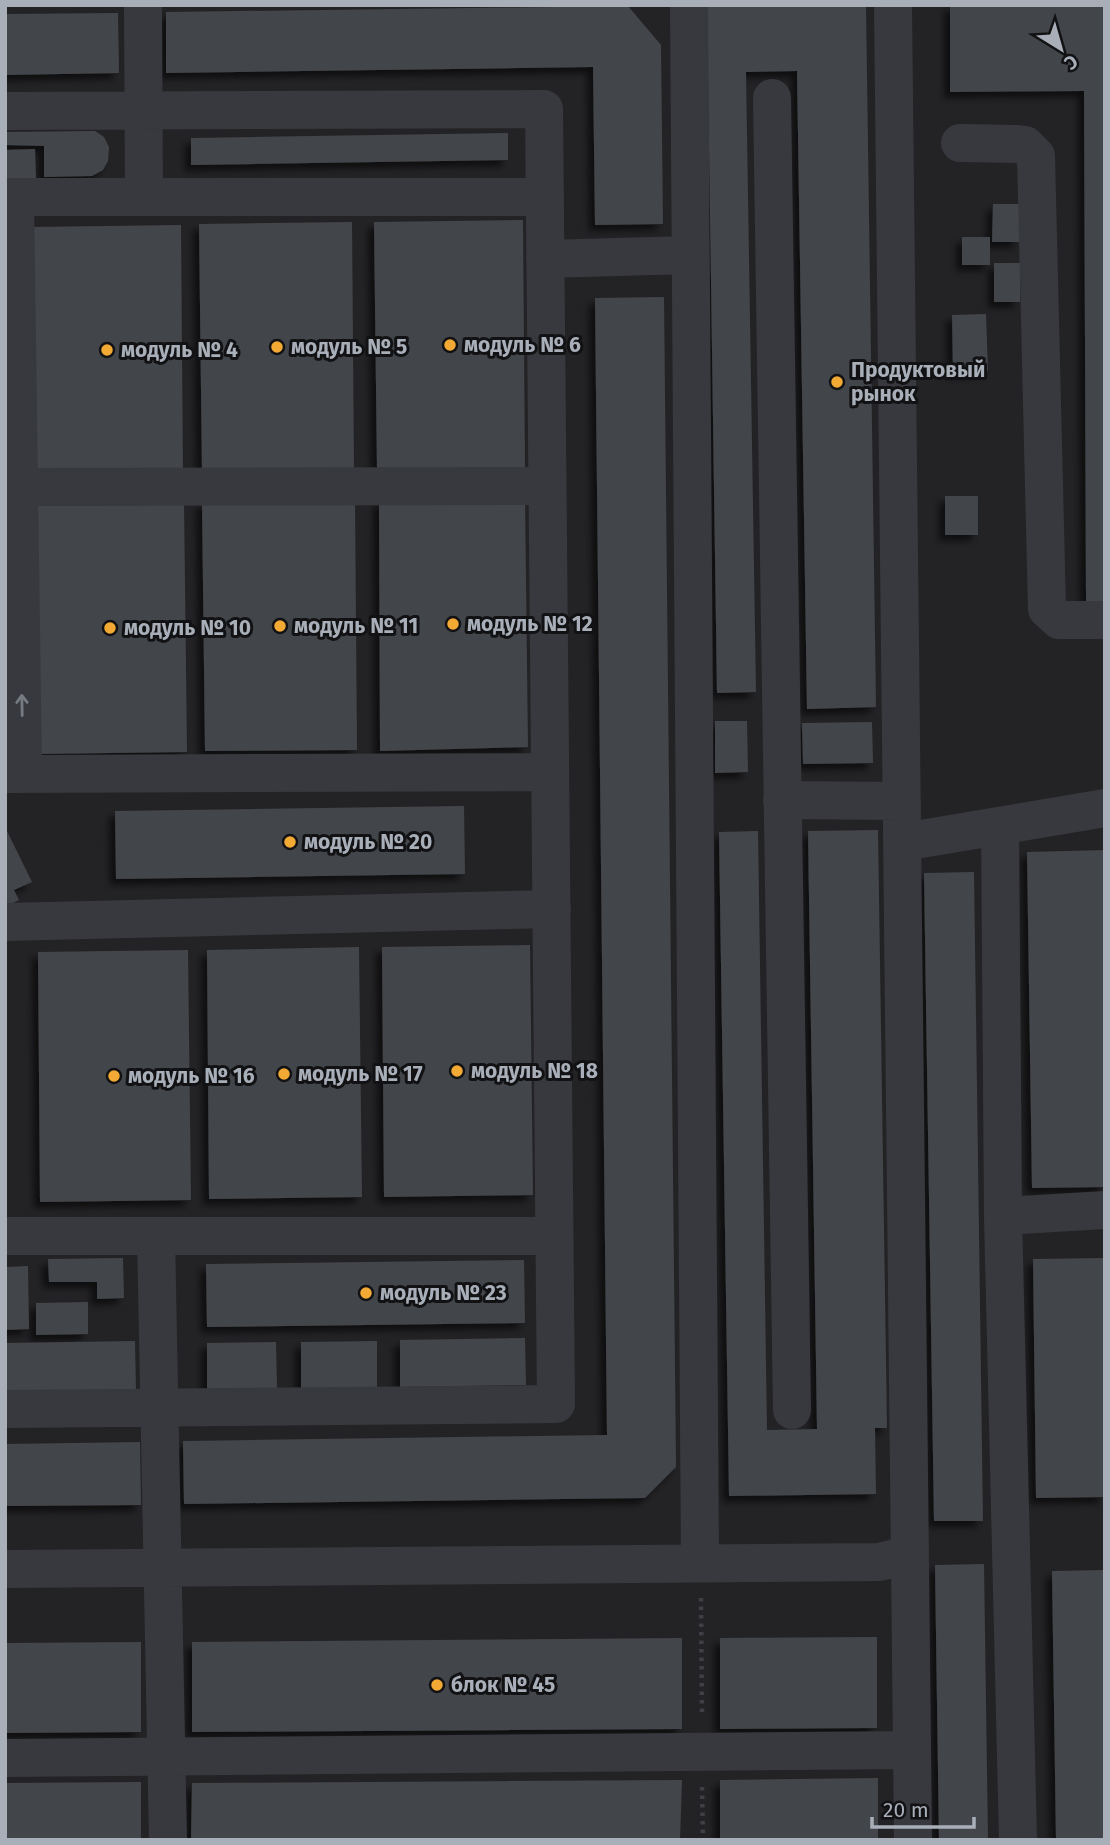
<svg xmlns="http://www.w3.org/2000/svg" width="1110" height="1845" viewBox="0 0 1110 1845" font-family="'Fira Sans',sans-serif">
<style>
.built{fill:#232326}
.building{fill:#434549;filter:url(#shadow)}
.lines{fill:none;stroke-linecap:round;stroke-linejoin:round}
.path{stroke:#3e4045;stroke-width:4.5;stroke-dasharray:3.5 5;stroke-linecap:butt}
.minor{stroke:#38393e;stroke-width:38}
.oneway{stroke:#767a82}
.poi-dot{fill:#f3aa35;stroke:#121214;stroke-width:2.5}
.labels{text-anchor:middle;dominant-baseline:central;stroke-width:6;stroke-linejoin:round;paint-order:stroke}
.poi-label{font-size:21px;font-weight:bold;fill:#a9afb9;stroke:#121214;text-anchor:start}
</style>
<defs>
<filter id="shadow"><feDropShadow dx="-6" dy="6" stdDeviation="3.5" flood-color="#0009"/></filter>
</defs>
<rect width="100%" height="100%" fill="#171719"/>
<path class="built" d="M 5,5 L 1105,5 L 1105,1840 L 5,1840 Z"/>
<path class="building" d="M 866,5 L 876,707 L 807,709 L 797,71 L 746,72 L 756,692 L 717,693 L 707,6 Z
M 950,5 L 1105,5 L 1105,601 L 1086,601 L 1084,91 L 950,92 Z
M 628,6 L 661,45 L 663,224 L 595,225 L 593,67 L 166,73 L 166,12 Z
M 118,13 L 119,73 L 5,75 L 5,14 Z
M 95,131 L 104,137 L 109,147 L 108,161 L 103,170 L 92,176 L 44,177 L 44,146 L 5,145 L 5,132 Z
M 508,133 L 508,160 L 191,165 L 191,138 Z
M 35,149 L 36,178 L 5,178 L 5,150 Z
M 993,204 L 1019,204 L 1019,242 L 992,242 Z
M 523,220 L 525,468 L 377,469 L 374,222 Z
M 352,222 L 354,470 L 202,472 L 199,224 Z
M 181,225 L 183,472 L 33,474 L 30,227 Z
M 962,237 L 990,237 L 990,265 L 962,265 Z
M 994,263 L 1020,263 L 1020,302 L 994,302 Z
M 664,297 L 676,1467 L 645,1498 L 184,1504 L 183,1441 L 607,1435 L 595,298 Z
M 986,314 L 988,371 L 953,373 L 952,315 Z
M 945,496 L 978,496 L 978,535 L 945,535 Z
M 525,498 L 528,747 L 380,751 L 379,500 Z
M 355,500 L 357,750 L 205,751 L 202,502 Z
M 184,502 L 187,752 L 36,754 L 33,505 Z
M 715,721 L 747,721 L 748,772 L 715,773 Z
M 872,722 L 873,763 L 803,764 L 802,723 Z
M 464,806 L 465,874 L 116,879 L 115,811 Z
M 5,827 L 32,882 L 14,890 L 19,900 L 5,907 Z
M 878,830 L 887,1428 L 875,1428 L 876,1494 L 729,1496 L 719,832 L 758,831 L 767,1430 L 817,1429 L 808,831 Z
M 1105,850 L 1105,1187 L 1032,1188 L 1027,852 Z
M 974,872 L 983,1521 L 934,1521 L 924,873 Z
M 530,945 L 533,1195 L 384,1197 L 382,947 Z
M 359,947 L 362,1197 L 209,1199 L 207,950 Z
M 188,950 L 191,1200 L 40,1202 L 38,952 Z
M 123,1258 L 124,1298 L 97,1299 L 97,1282 L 49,1282 L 48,1259 Z
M 1105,1258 L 1105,1497 L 1036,1498 L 1033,1259 Z
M 524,1260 L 525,1323 L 207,1327 L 206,1264 Z
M 28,1266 L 29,1329 L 5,1330 L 5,1267 Z
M 88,1302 L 88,1334 L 36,1335 L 36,1303 Z
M 525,1338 L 526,1385 L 400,1387 L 400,1340 Z
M 135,1341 L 136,1391 L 5,1392 L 5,1343 Z
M 377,1341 L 377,1388 L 301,1389 L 301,1342 Z
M 276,1342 L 277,1389 L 207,1390 L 207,1343 Z
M 140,1442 L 141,1505 L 5,1506 L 5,1444 Z
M 984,1564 L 988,1840 L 939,1840 L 935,1565 Z
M 1105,1570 L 1105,1840 L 1056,1840 L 1052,1571 Z
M 877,1637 L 877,1728 L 720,1729 L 720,1638 Z
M 682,1638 L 682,1729 L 192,1732 L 192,1642 Z
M 141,1642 L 141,1732 L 5,1733 L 5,1643 Z
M 878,1778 L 878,1840 L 720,1840 L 720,1780 Z
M 682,1780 L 680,1840 L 191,1840 L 192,1783 Z
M 141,1782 L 141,1840 L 5,1840 L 5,1783 Z"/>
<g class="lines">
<path class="path" d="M 701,1598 L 702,1715
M 702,1787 L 703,1840"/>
<path class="minor" d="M 143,5 L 144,197
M 689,5 L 700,1562
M 893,5 L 913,1840
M 772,98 L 792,1410
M 5,111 L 544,109 L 556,1404 L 5,1409
M 960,143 L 1018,144 L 1025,145 L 1036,156 L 1047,609 L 1059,620 L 1105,620
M 5,197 L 545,197
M 15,197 L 23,774
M 545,259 L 690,255
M 5,487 L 546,486
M 5,774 L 549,772
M 782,800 L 902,801
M 1000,826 L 1003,1216 L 1018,1840
M 903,842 L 1105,808
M 5,922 L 552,909
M 1003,1216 L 1105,1210
M 5,1236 L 554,1236
M 156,1236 L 168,1840
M 5,1569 L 879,1562 L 908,1555
M 5,1758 L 910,1750"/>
</g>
<defs><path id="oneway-shaft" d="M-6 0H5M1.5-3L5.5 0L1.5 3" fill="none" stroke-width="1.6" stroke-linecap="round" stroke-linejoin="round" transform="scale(1.75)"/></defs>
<use class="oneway" href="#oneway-shaft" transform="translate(22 705) rotate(-91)"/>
<g class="poi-dot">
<circle cx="450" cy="345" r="7"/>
<circle cx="277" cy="347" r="7"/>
<circle cx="107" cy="350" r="7"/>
<circle cx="837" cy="382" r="7"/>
<circle cx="453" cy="624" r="7"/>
<circle cx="280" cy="626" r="7"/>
<circle cx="110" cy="628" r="7"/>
<circle cx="290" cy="842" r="7"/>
<circle cx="457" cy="1071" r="7"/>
<circle cx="284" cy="1074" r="7"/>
<circle cx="114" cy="1076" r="7"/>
<circle cx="366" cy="1293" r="7"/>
<circle cx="437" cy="1685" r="7"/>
</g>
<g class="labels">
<g class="poi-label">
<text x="464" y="345">модуль № 6</text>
<text x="291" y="347">модуль № 5</text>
<text x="121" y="350">модуль № 4</text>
<text x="851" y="370">Продуктовый<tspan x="851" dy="24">рынок</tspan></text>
<text x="467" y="624">модуль № 12</text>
<text x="294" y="626">модуль № 11</text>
<text x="124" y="628">модуль № 10</text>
<text x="304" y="842">модуль № 20</text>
<text x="471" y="1071">модуль № 18</text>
<text x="298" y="1074">модуль № 17</text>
<text x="128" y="1076">модуль № 16</text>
<text x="380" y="1293">модуль № 23</text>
<text x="451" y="1685">блок № 45</text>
</g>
</g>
<rect width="1110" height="1845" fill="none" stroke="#a9afb9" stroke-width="14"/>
<g transform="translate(1061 49) rotate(143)" stroke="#121214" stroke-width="5" paint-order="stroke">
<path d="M0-5L12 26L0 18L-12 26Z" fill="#a9afb9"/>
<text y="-10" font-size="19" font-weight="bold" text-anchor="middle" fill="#a9afb9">С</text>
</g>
<path d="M872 1817v10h102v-10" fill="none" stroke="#a9afb9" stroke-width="3.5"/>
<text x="883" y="1817" font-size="21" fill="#a9afb9" stroke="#121214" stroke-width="5" paint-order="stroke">20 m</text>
</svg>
